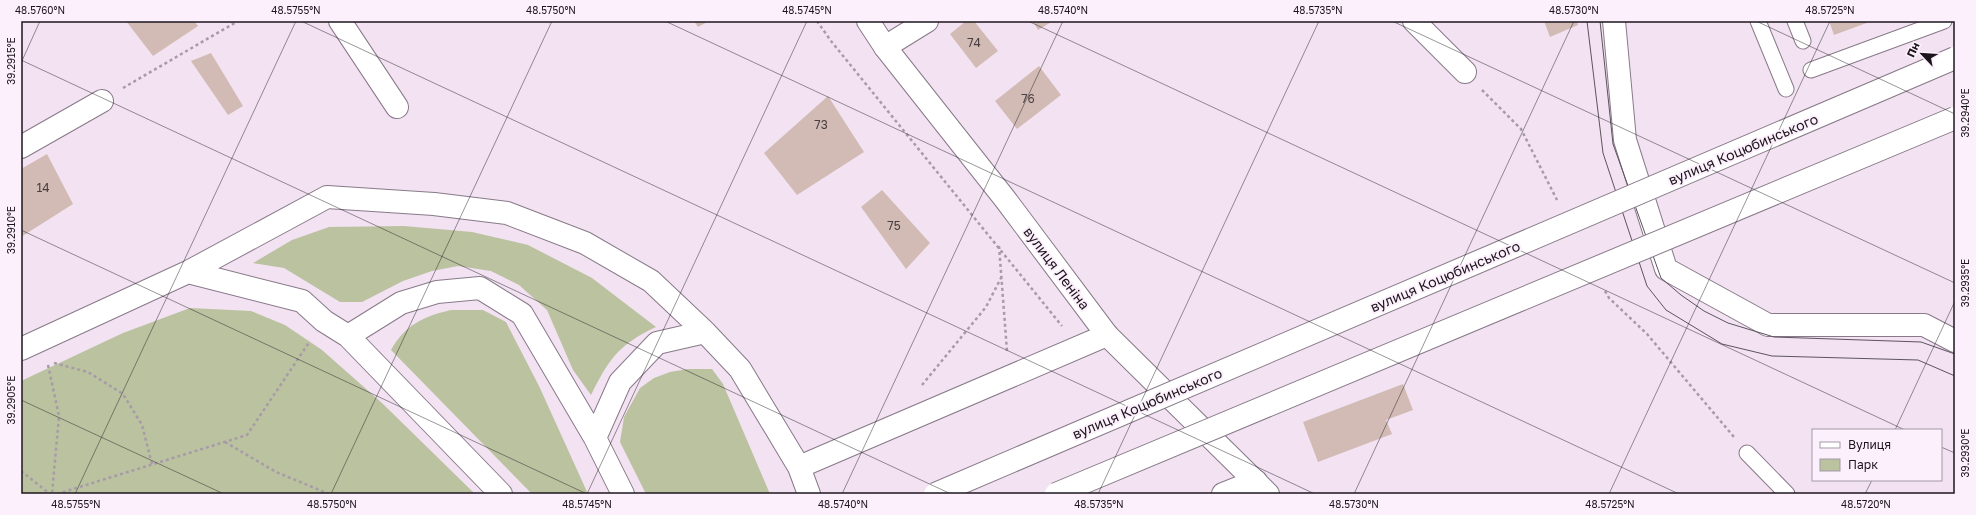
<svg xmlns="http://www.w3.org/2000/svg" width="1976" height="515" viewBox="0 0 1976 515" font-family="'Golos Text',sans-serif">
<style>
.green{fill:#bbc2a0}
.building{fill:#d2bbb5}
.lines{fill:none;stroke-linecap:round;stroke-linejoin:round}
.lane-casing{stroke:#887a89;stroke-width:17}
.street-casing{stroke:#887a89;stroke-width:24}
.secondary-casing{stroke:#887a89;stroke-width:24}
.path{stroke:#a79ba7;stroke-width:2.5;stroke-dasharray:3 3;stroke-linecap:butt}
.lane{stroke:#fff;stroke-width:15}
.street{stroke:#fff;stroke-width:22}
.secondary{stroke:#fff;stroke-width:22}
.tram{stroke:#5d545d;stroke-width:1}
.secondary-bridge-casing{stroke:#887a89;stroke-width:24;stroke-linecap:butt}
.secondary-bridge{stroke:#fff;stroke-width:22}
.ticks{fill:none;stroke:#1c161c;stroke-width:1;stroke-opacity:0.45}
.labels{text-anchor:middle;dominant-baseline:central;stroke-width:4;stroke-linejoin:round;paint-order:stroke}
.number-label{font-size:12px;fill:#4a3f42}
.street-label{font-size:14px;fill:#1c161c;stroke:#fdf0fd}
.neatline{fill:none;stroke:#1c161c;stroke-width:1.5}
.ticks-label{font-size:10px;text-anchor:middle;fill:#1c161c}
</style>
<rect width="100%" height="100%" fill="#f2e2f2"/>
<path class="green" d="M 404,226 L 472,232 L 528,245 L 592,278 L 656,327 C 618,345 609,359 591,395 L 573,370 L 547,310 L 519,285 L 491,271 L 458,266 L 432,271 L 403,281 L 362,302 L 340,302 L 284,268 L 253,263 L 292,240 L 329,227 Z
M 190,308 L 251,311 L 285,325 L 322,350 L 382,403 L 475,494 L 21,494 L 21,381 L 123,333 Z
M 451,310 L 483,310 L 506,322 L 539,386 L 588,494 L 532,494 L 391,350 C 405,325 424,316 451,310 Z
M 688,369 L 712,369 L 723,384 L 770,494 L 646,494 L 620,442 L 624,417 L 640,388 L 654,378 L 670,372 Z"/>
<path class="building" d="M 126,21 L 194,21 L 198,26 L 153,56 Z
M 694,21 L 709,21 L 698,27 Z
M 966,21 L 974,21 L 998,51 L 976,68 L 950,34 Z
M 1033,21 L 1053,21 L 1038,30 Z
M 1544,21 L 1577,21 L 1578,25 L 1550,37 Z
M 1829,21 L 1872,21 L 1834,35 Z
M 211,53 L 243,106 L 228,115 L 191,61 Z
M 1039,66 L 1061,95 L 1017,129 L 995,101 Z
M 828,96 L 864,152 L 797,195 L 764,153 Z
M 47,154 L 73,204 L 21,237 L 21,169 Z
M 882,190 L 930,243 L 906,269 L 861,207 Z
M 1403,384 L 1413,410 L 1386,420 L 1392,434 L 1318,462 L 1303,422 Z"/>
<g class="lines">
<g class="lane-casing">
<path id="lane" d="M 1758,21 L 1786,89
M 1795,21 L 1803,41
M 1811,70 L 1944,21
M 1747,453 L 1787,494"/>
</g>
<g class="street-casing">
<path id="street" d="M 340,21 L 397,107
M 1414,21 L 1465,72
M 1614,21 L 1625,140 L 1666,269 L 1768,325 L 1924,325 L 1955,341
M 885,47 L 927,21
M 21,147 L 102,101
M 188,272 L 302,301 L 324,321 L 348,336 L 501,494
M 348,336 L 401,303 L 437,292 L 480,288 L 522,314 L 595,438 L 623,494
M 21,349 L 188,272 L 327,197 L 434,204 L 507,213 L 585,243 L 651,281 L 705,332 L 740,369 L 799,467 L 809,494
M 595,438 L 620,382 L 657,343 L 705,332
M 799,467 L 1107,335
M 1223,494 L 1256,481"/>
</g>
<g class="secondary-casing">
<path id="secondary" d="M 868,21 L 885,47 L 1005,199 L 1107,335 L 1268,494"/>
</g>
<path class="path" d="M 817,21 L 831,41 L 1062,326
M 123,88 L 238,21
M 1482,90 L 1521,129 L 1557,200
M 999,246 L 1007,351
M 1605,291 L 1609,298 L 1647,334 L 1734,437
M 54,363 L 88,372 L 123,394 L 142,425 L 152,464
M 48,365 L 59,416 L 52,494
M 922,385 L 986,307 L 1001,278
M 225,442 L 276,472 L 329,494
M 21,471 L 50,494
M 57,494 L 247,435 L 310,341"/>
<use href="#lane" class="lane"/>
<use href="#street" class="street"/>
<use href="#secondary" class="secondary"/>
<path class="tram" d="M 1587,21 L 1603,153 L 1647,286 L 1666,310 L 1722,344 L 1772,356 L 1918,360 L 1955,376
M 1600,21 L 1613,144 L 1661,278 L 1681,295 L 1704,311 L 1728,323 L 1774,337 L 1921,342 L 1955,354"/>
<g class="secondary-bridge-casing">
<path id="secondary-bridge" d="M 935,494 L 1955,58
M 1056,494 L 1955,118"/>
</g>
<use href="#secondary-bridge" class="secondary-bridge"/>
</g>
<path class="ticks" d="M 301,21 L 1315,494M 665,21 L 1679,494M 1028,21 L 1905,430M 1392,21 L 1955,283M 1756,21 L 1955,114M 21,60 L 951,494M 21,63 L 40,21M 21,230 L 587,494M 21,400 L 224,494M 1895,430 L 1955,301M 1941,447 L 1955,453M 75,494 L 296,21M 331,494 L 552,21M 587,494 L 807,21M 842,494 L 1063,21M 1098,494 L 1319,21M 1354,494 L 1574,21M 1609,494 L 1830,21M 1865,494 L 1872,480"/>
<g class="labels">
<g class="number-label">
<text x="974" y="42">74</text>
<text x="1028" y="98">76</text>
<text x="821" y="124">73</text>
<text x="43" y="187">14</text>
<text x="894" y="225">75</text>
</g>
<g class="street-label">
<text transform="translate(1743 149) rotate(-23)">вулиця Коцюбинського</text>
<text transform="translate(1057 268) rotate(53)">вулиця Леніна</text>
<text transform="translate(1445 276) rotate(-23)">вулиця Коцюбинського</text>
<text transform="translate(1147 403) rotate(-23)">вулиця Коцюбинського</text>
</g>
</g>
<rect width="1976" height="515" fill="none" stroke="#fdf0fd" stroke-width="44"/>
<rect x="1812" y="429" width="130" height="52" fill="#fdf0fd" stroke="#a399a3"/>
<rect x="1820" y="442" width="20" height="6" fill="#ffffff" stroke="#a399a3"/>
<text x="1848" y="449" font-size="12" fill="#1c161c">Вулиця</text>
<rect x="1820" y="459" width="20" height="12" fill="#bbc2a0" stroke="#a399a3"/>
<text x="1848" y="469" font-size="12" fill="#1c161c">Парк</text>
<g transform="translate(1922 54) rotate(295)" stroke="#fdf0fd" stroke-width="3" paint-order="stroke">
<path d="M0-3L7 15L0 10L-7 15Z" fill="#1c161c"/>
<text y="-6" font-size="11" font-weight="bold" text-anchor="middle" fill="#1c161c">Пн</text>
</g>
<rect x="22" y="22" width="1932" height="471" class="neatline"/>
<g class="ticks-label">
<text x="40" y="14">48.5760°N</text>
<text x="296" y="14">48.5755°N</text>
<text x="551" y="14">48.5750°N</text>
<text x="807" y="14">48.5745°N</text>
<text x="1063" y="14">48.5740°N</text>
<text x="1318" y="14">48.5735°N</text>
<text x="1574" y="14">48.5730°N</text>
<text x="1830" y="14">48.5725°N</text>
<text transform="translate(11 61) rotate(-90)" y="4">39.2915°E</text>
<text transform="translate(1965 113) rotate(-90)" y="4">39.2940°E</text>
<text transform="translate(11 230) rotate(-90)" y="4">39.2910°E</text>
<text transform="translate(1965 283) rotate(-90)" y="4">39.2935°E</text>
<text transform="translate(11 400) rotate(-90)" y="4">39.2905°E</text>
<text transform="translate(1965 453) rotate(-90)" y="4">39.2930°E</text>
<text x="76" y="508">48.5755°N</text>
<text x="332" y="508">48.5750°N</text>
<text x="587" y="508">48.5745°N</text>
<text x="843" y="508">48.5740°N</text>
<text x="1099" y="508">48.5735°N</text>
<text x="1354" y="508">48.5730°N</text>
<text x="1610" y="508">48.5725°N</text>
<text x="1866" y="508">48.5720°N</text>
</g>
</svg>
